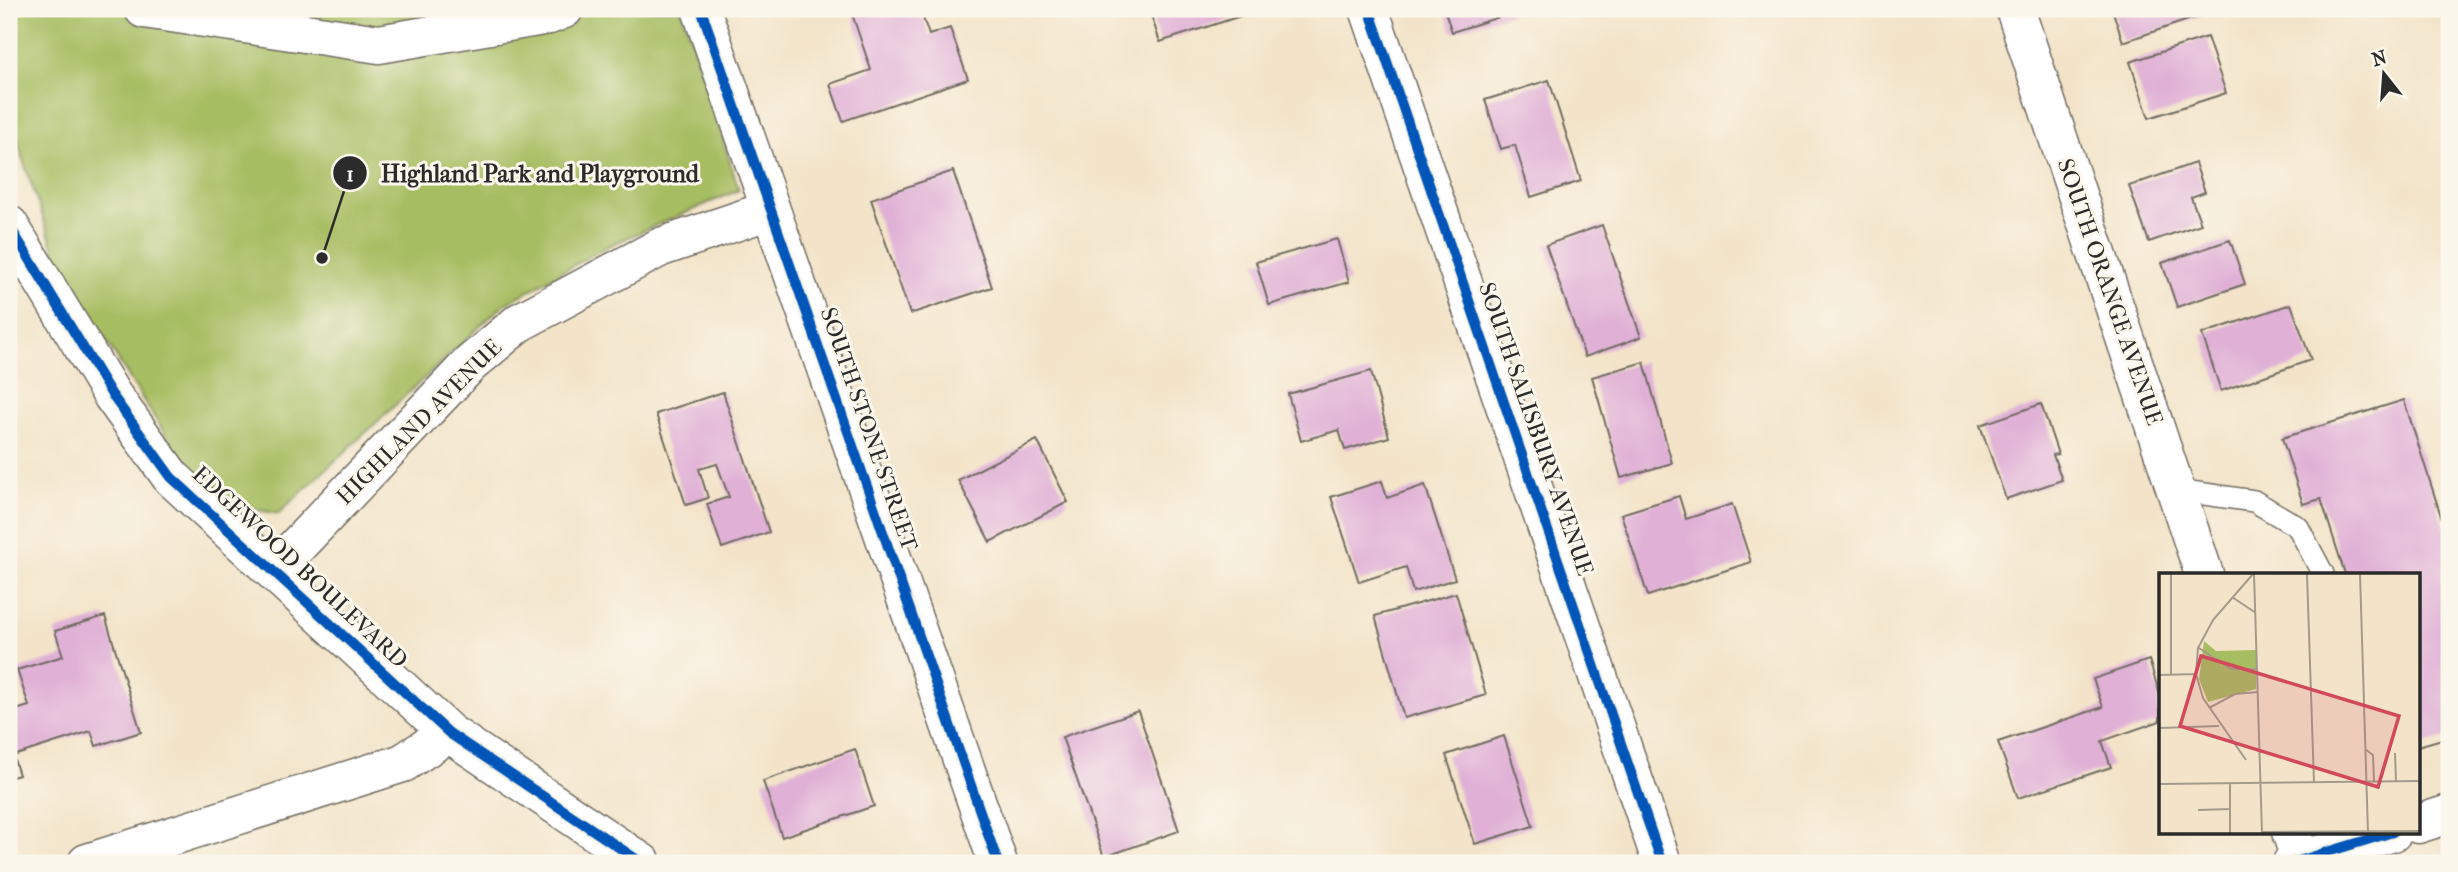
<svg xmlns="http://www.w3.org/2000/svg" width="2458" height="872" viewBox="0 0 2458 872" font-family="'IM FELL French Canon',serif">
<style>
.green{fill:#a7bd62;stroke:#697446;stroke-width:2}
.building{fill:#e0b0d6}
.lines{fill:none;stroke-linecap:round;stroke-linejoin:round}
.lane-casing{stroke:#716c62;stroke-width:24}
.street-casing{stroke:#716c62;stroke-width:41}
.secondary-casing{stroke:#716c62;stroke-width:41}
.lane{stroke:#fff;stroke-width:21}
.street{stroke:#fff;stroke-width:38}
.secondary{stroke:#fff;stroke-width:38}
.cycleway-casing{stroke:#fbf7ec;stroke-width:15}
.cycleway{stroke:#0057b8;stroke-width:10}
.labels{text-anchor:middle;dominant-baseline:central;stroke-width:6;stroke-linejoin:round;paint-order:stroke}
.street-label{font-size:23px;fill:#2b2b2b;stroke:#fbf7ec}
.inset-road{fill:none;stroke:#a39a8a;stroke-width:2}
.view{fill:#d1495b;fill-opacity:0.15;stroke:#d1495b;stroke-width:3.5}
.inset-edge{fill:none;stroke:#2b2b2b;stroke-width:3.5}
.leader{fill:none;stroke:#2b2b2b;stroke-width:2.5}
.callout-dot{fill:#2b2b2b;stroke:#fbf7ec;stroke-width:2.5}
.mark-label{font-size:21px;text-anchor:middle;font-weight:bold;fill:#fff}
.callout-label{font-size:24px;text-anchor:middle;font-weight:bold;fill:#2b2b2b;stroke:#fbf7ec;stroke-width:6;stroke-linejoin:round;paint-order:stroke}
</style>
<rect width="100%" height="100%" fill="#fbf7ec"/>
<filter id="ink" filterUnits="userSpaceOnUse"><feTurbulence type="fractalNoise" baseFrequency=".0143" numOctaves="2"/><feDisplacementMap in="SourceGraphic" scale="14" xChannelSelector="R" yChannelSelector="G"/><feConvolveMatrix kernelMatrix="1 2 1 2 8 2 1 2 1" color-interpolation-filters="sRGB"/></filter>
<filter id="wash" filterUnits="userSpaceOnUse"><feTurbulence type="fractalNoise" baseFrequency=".00686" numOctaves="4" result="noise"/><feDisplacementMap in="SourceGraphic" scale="28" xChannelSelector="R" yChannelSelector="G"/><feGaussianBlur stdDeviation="1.57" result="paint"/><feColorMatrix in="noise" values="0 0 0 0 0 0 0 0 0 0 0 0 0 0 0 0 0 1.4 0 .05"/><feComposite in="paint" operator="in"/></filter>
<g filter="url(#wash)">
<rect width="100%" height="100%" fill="#f3e4c9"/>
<path class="green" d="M 9,9 L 681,9 L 739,190 L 608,246 L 502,306 L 278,514 L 239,506 L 185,466 L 61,269 L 23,160 L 9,107 Z"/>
<g id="blocks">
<path class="building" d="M 869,9 L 920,9 L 929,35 L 950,28 L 968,79 L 843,121 L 830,84 L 871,70 L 852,14 Z
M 1149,9 L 1252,9 L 1253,12 L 1160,42 Z
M 1444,9 L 1514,9 L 1515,12 L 1452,32 Z
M 2112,9 L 2201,9 L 2203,15 L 2123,42 Z
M 2207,37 L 2226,93 L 2149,118 L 2130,62 Z
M 1549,80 L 1581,181 L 1531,197 L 1515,145 L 1501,149 L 1485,100 Z
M 2195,163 L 2205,192 L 2191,197 L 2201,224 L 2149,242 L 2129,186 Z
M 953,171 L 992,287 L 910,314 L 871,199 Z
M 1602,225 L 1641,337 L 1585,357 L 1546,245 Z
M 1337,239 L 1349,282 L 1269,305 L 1256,262 Z
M 2230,240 L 2245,284 L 2177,307 L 2162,263 Z
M 2291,304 L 2311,360 L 2221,391 L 2202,334 Z
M 1644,362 L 1672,463 L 1621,478 L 1592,377 Z
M 1371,371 L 1389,437 L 1345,450 L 1339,430 L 1301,441 L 1288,394 Z
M 723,392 L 769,532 L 722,548 L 707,504 L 729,497 L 717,464 L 699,469 L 708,498 L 686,505 L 656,414 Z
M 2404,400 L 2449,541 L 2449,737 L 2418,746 L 2418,574 L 2345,574 L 2321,499 L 2303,504 L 2282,438 Z
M 2041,404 L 2058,454 L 2053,455 L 2062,480 L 2006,499 L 1980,425 Z
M 1037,440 L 1068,502 L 990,542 L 958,480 Z
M 1382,481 L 1387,498 L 1425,485 L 1455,579 L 1413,592 L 1406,567 L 1359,582 L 1331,497 Z
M 1679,496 L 1686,519 L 1732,504 L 1751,562 L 1648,596 L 1621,514 Z
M 1456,593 L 1486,695 L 1404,718 L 1375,616 Z
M 105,616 L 141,732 L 96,746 L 91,731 L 13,756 L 19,775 L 9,778 L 9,712 L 29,706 L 17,670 L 63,656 L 55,631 Z
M 2149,660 L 2160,695 L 2160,721 L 2102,741 L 2111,767 L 2018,798 L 1998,742 L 2103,707 L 2093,679 Z
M 1138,711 L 1179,831 L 1104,857 L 1062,737 Z
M 1504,736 L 1533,826 L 1475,844 L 1446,755 Z
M 855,749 L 874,806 L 782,837 L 763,781 Z"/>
</g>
</g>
<g filter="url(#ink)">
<use href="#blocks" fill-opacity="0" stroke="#716c62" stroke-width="2"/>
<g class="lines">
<g class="lane-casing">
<path id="lane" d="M 2176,490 L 2254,501 L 2298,527 L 2323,574"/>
</g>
<g class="street-casing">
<path id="street" d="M 144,9 L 379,44 L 549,15 L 564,9
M 1369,9 L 1662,863
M 2015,9 L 2204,574
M 9,225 L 112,395 L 171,477 L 449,733 L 642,863
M 274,570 L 470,364 L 520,322 L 661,247 L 770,210
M 2291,832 L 2302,863
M 87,863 L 403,763 L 449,733"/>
</g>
<g class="secondary-casing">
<path id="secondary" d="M 701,9 L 998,863
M 2418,824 L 2449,814
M 2292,863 L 2393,832"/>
</g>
<use href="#lane" class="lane"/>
<use href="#street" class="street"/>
<use href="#secondary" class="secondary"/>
<g class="cycleway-casing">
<path id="cycleway" d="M 701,9 L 998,863
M 1369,9 L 1662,863
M 9,225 L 112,395 L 171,477 L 449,733 L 642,863
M 2292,863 L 2393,832"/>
</g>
<use href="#cycleway" class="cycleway"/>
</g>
</g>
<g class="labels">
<g class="street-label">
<text transform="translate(2110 292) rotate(71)">SOUTH ORANGE AVENUE</text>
<text transform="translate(419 422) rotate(-45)">HIGHLAND AVENUE</text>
<text transform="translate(869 429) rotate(71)">SOUTH STONE STREET</text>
<text transform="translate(1536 429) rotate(71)">SOUTH SALISBURY AVENUE</text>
<text transform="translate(300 567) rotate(43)">EDGEWOOD BOULEVARD</text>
</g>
</g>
<g transform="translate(2159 573)">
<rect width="261" height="261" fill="#f3e4c9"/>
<path d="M 45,68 L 57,78 L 97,77 L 97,116 L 49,129 L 40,106 Z" fill="#a7bd62"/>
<path class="inset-road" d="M 12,1 L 12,101M 95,1 L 103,260M 148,1 L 155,210M 201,1 L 209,260M 73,24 L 97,40M 40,75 L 72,96 L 98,96M 0,102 L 37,101M 50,135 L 76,121 L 99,119M 0,155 L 60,153M 206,176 L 214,182 L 215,209M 236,180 L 237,209M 87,187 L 44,125 L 37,101 L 39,75 L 54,47 L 94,1M 71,210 L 71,260M 0,211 L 261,208M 39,237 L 72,236M 103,259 L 261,258"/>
<path class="view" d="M 42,83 L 240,143 L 219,214 L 21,153 Z"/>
<rect width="261" height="261" class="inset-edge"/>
</g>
<path class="leader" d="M322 258L350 173"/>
<g class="callout-dot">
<circle cx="322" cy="258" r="7"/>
<circle cx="350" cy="173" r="18"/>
</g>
<g class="mark-label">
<text x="350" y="181">1</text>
</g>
<g class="callout-label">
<text x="540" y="182">Highland Park and Playground</text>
</g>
<rect width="2458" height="872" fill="none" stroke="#fbf7ec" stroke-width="35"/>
<g transform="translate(2384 74) rotate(343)" stroke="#fbf7ec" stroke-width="5" paint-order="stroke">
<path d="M0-5L12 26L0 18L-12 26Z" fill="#2b2b2b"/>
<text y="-10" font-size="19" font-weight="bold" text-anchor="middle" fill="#2b2b2b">N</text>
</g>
</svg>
